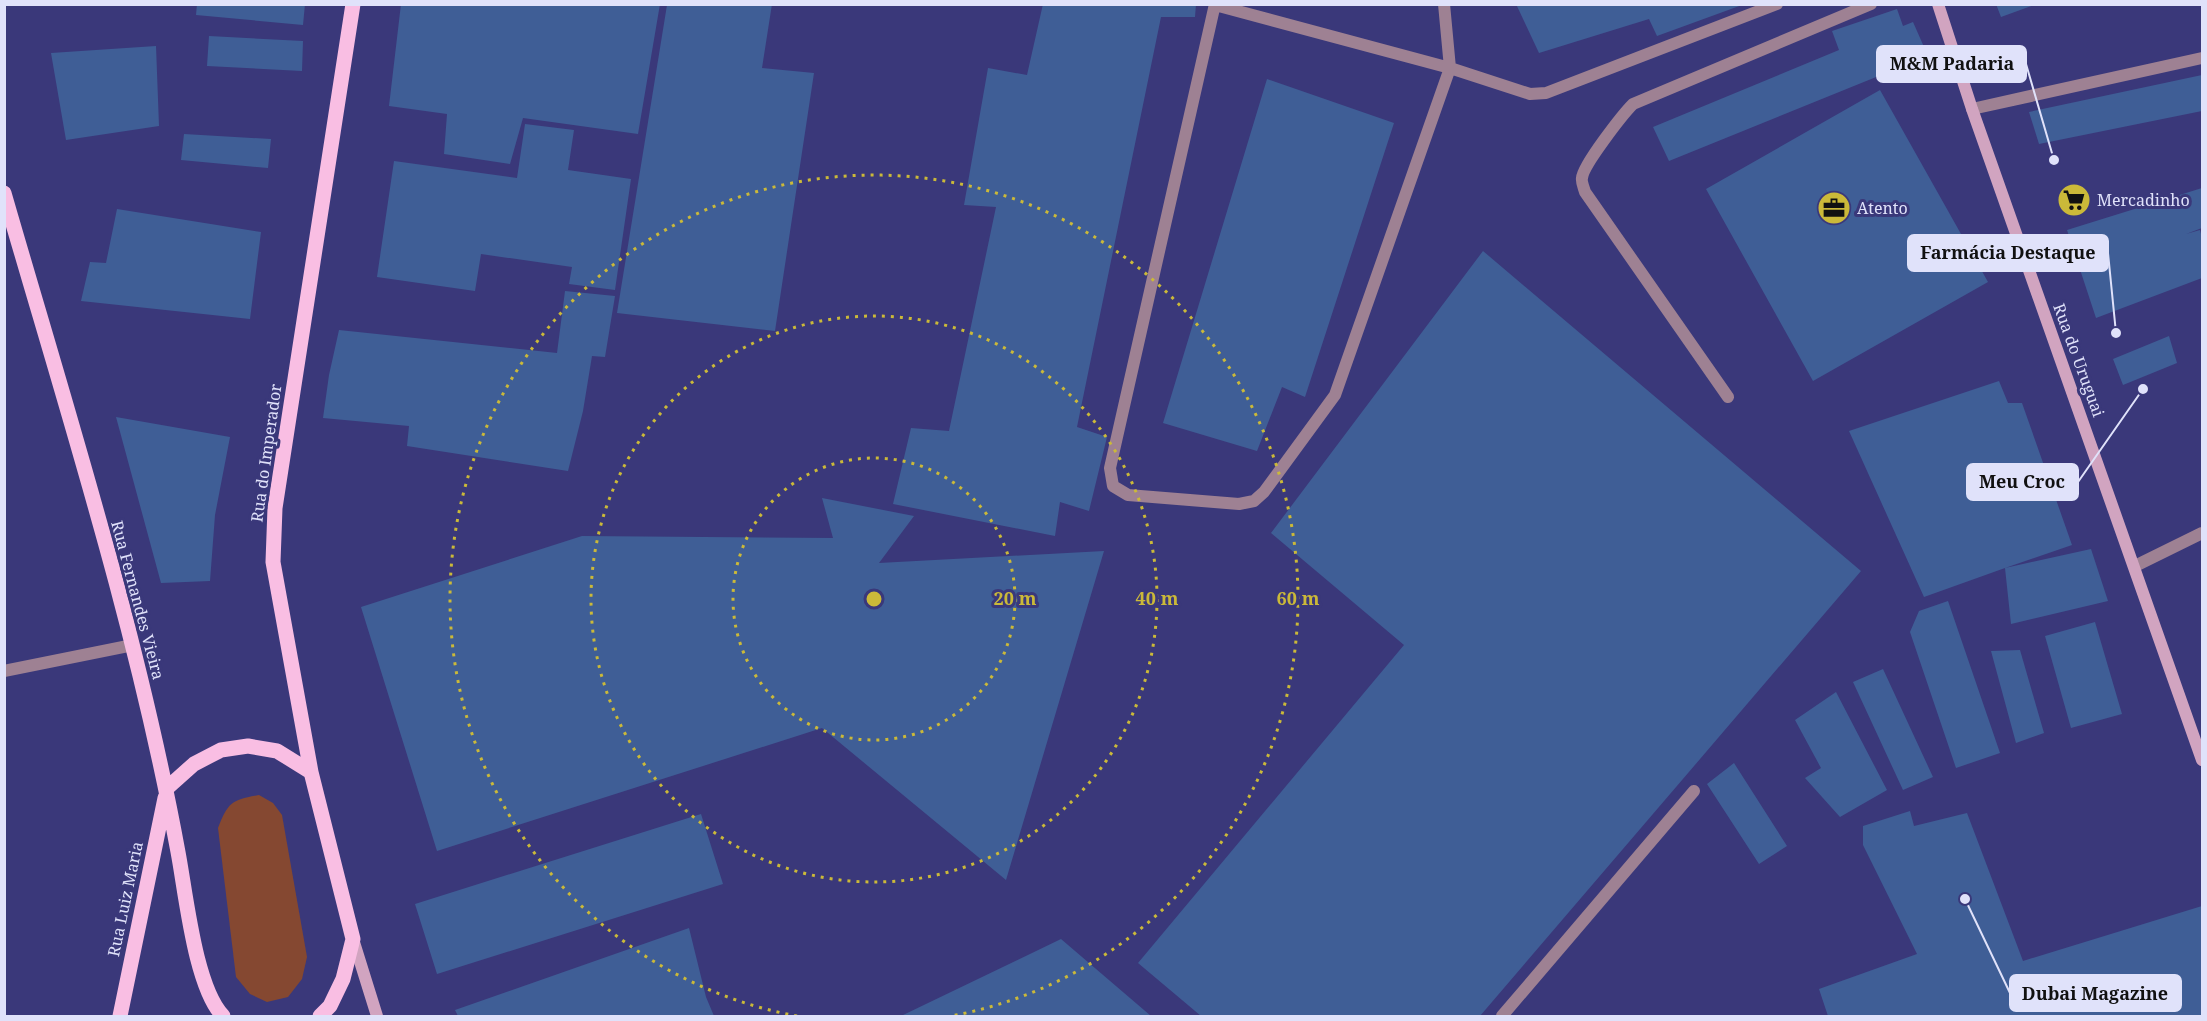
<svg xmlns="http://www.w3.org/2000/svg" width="2207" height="1021" viewBox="0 0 2207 1021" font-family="'Noto Serif',serif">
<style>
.green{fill:#854831}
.building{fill:#3f5e96}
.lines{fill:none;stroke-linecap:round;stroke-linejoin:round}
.lane{stroke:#9e8193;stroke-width:12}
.street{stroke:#9e8193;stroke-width:12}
.secondary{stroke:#d1a4c0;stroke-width:12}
.primary{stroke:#f9bee3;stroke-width:15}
.ring{fill:none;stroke:#cbb939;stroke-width:3;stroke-dasharray:3 6}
.labels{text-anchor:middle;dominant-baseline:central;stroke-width:6;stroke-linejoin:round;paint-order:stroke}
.poi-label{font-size:16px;fill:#e0e2fa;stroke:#3a387a;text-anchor:start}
.street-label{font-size:16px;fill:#e0e2fa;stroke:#3a387a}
.centre{fill:#cbb939;stroke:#3a387a;stroke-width:3}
.ring-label{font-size:18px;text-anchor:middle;font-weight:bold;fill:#cbb939;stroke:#3a387a;stroke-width:6;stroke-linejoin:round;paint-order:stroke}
.leader{fill:none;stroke:#e0e2fa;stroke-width:2}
.callout-dot{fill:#e0e2fa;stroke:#3a387a;stroke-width:2}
.callout{fill:#e0e2fa;stroke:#e0e2fa;stroke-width:2}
.callout-label{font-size:18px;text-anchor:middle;font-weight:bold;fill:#111}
</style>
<rect width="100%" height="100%" fill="#3a387a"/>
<path class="green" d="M 259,795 L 273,803 L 282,815 L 307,957 L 302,979 L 288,997 L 267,1002 L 250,994 L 236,977 L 218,828 C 228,802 232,800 259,795 Z"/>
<path class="building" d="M 197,4 L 305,4 L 303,25 L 196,15 Z
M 401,4 L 660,4 L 638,134 L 523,118 L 510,164 L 444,154 L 447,114 L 389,106 Z
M 772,4 L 762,68 L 814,73 L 775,331 L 617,313 L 667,5 Z
M 1043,4 L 1196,4 L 1195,17 L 1161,17 L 1077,427 L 1107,437 L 1089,511 L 1060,502 L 1055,536 L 893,504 L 911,428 L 949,431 L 996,207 L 964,205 L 988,68 L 1027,75 Z
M 1516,4 L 1742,4 L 1742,5 L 1657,36 L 1649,19 L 1539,53 Z
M 1996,4 L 2034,4 L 2034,5 L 2001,17 Z
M 1897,9 L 1903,26 L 1913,22 L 1928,56 L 1669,161 L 1653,127 L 1839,50 L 1832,31 Z
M 209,36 L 303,41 L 302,71 L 207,66 Z
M 156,46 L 159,126 L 66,140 L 51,53 Z
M 2202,75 L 2202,111 L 2039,144 L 2029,112 Z
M 1267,79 L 1394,123 L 1305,397 L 1282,387 L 1257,451 L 1163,423 Z
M 1880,90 L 1988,282 L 1813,381 L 1706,189 Z
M 525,124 L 574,130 L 568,170 L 631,179 L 615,290 L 569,284 L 572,267 L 481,254 L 475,291 L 377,277 L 394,161 L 517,178 Z
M 184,134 L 271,139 L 268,168 L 181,160 Z
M 2202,188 L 2202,228 L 2186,234 L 2200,230 L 2202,238 L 2202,278 L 2096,318 L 2067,230 Z
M 117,209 L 261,232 L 250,319 L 81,301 L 90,262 L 106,263 Z
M 1483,251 L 1861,571 L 1480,1016 L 1201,1016 L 1138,963 L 1404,645 L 1271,533 Z
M 565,291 L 615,296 L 605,357 L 592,356 L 583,411 L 568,471 L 407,446 L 409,426 L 323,418 L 329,375 L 339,330 L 557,353 Z
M 2169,336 L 2177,363 L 2123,385 L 2113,359 Z
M 1999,381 L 2008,403 L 2022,403 L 2072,545 L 2005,568 L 2091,549 L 2108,601 L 2011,624 L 2005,568 L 1924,597 L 1849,431 Z
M 116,417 L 230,437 L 215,515 L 210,581 L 161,583 Z
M 822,498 L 914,516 L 879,563 L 1104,551 L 1006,880 L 822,728 L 437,851 L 361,607 L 582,536 L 833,538 Z
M 1948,601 L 2000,753 L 1956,768 L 1910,632 L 1919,611 Z
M 2095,622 L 2122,714 L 2071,728 L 2045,636 Z
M 2020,650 L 2044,733 L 2016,743 L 1991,651 Z
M 1883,669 L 1933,777 L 1903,790 L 1853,682 Z
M 1836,692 L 1887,790 L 1840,817 L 1805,778 L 1821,768 L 1795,720 Z
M 1734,763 L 1787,846 L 1759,864 L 1707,784 Z
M 1910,811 L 1914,826 L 1967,813 L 2023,961 L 2202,906 L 2202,1016 L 1828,1016 L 1819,989 L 1917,954 L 1863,845 L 1863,826 Z
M 701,814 L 723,884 L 437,974 L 415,904 Z
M 689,928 L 706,997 L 714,1016 L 458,1016 L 455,1010 Z
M 1061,939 L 1151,1016 L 901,1016 Z"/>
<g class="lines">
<path class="lane" d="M 1215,4 L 1110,468 L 1113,486 L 1128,495 L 1239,504 L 1254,501 L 1264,492 L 1335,395 L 1450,68 L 1444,4
M 1215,5 L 1450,68 L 1530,94 L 1546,93 L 1777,4
M 1728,397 L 1585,192 C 1584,188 1581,182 1582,178 C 1583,165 1623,114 1633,104 L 1871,4
M 4,671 L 133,645
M 1502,1016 L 1694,791"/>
<path class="street" d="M 1972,109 L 2202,58
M 2135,566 L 2202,533"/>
<path class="secondary" d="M 1938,4 L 1972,109 L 2202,760
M 353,939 L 377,1016"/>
<path class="primary" d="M 4,193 C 67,411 137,629 178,852 C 186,894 195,987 223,1016
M 166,789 L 194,764 L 221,750 L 248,746 L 277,751 L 311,772
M 120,1016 L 165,798
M 320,1016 L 330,1006 L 343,979 L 353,939 L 311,772 L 273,562 L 275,508 L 353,4"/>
</g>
<g class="ring">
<circle cx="874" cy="599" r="141"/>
<circle cx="874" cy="599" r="283"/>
<path d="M797 1016A424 424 0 1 1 951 1016"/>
</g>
<defs>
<g id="supermarket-disc" transform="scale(1.725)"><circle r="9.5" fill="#cbb939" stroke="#3a387a"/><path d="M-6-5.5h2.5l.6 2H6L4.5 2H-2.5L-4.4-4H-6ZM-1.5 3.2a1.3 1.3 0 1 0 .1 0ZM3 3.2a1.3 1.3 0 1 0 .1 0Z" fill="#111"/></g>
<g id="office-disc" transform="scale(1.725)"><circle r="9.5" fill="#cbb939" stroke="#3a387a"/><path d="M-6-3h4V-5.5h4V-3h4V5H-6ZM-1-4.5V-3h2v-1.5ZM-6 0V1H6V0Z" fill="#111"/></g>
</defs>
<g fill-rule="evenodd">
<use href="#supermarket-disc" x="2074" y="200"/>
<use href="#office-disc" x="1834" y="208"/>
</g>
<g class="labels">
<g class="poi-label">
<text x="2097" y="200">Mercadinho</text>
<text x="1857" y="208">Atento</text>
</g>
<g class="street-label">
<text transform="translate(2079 360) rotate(70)">Rua do Uruguai</text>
<text transform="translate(266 453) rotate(-82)">Rua do Imperador</text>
<text transform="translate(138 600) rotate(75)">Rua Fernandes Vieira</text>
<text transform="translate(125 899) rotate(-78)">Rua Luiz Maria</text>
</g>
</g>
<circle cx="874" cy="599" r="9" class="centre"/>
<g class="ring-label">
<text x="1015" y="605">20 m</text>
<text x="1157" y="605">40 m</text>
<text x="1298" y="605">60 m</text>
</g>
<path class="leader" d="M2054 160L2026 64M2116 333L2108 253M2143 389L2078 482M1965 899L2010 993"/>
<g class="callout-dot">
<circle cx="2054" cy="160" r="6"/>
<circle cx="2116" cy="333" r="6"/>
<circle cx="2143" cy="389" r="6"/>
<circle cx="1965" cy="899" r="6"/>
</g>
<g class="callout">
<rect x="1877" y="46" width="149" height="36" rx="6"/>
<rect x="1908" y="235" width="200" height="36" rx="6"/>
<rect x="1967" y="464" width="111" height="36" rx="6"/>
<rect x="2010" y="975" width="171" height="36" rx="6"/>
</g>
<g class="callout-label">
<text x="1952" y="70">M&amp;M Padaria</text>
<text x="2008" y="259">Farmácia Destaque</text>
<text x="2022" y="488">Meu Croc</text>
<text x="2095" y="1000">Dubai Magazine</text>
</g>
<rect width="2207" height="1021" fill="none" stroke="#e0e2fa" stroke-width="12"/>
</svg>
